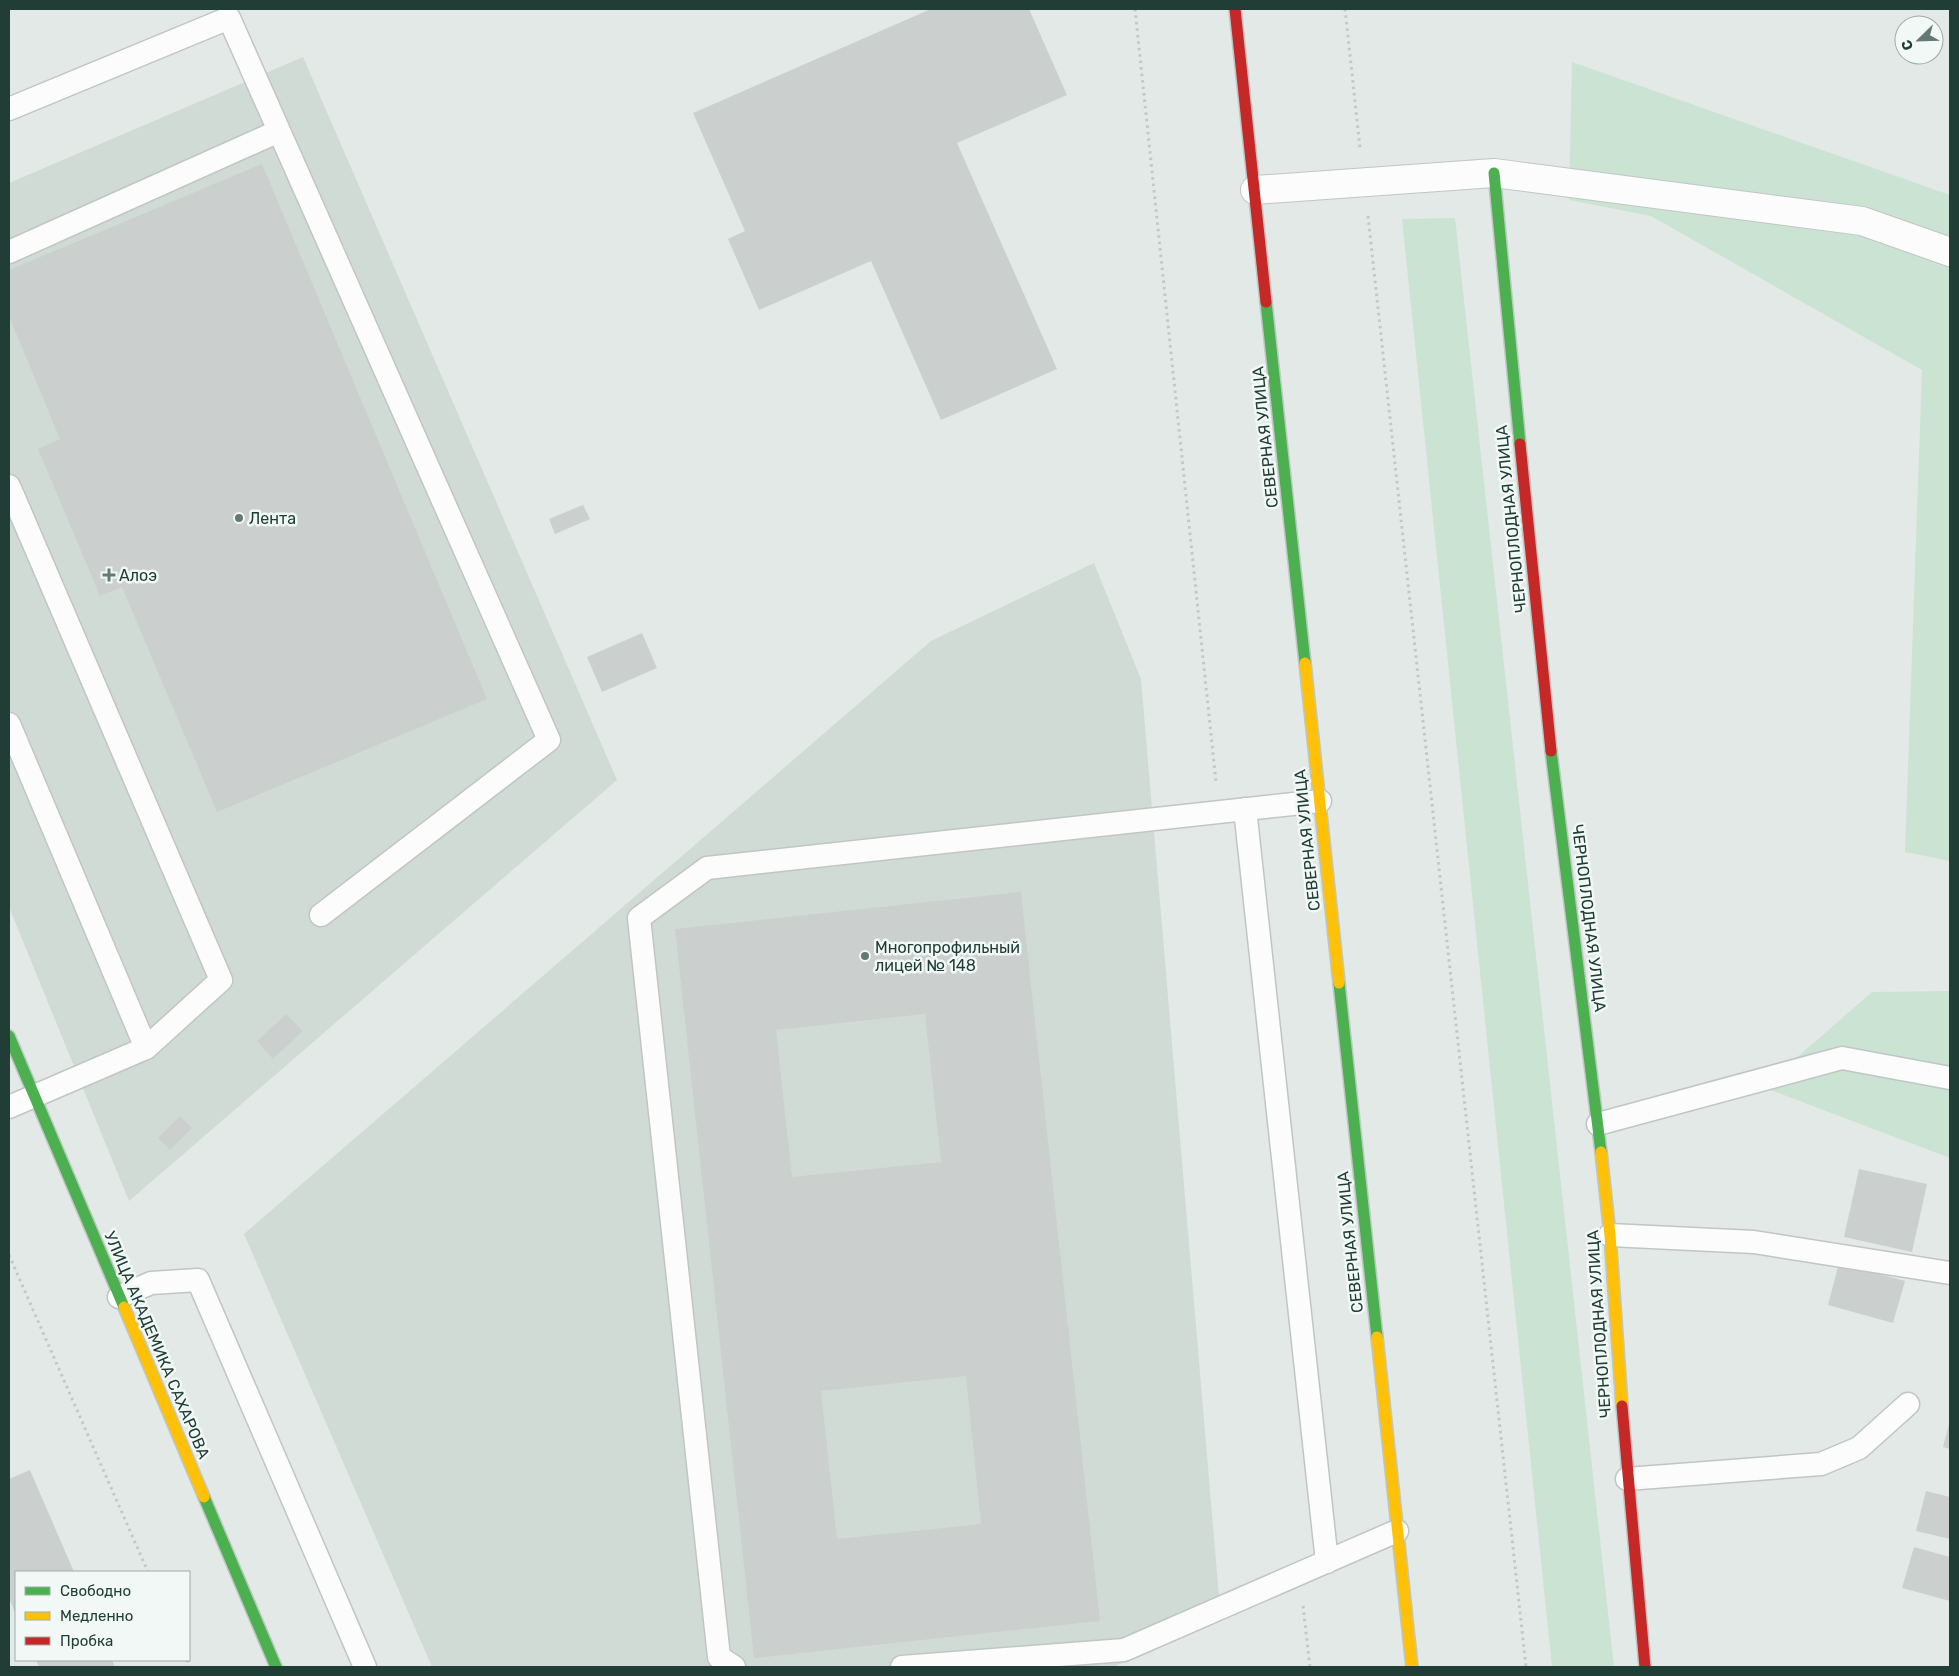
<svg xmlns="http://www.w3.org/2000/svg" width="1959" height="1676" viewBox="0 0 1959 1676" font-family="Rubik,sans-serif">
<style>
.built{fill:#d1dbd6}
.green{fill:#cbe3d3}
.building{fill:#cbd0ce;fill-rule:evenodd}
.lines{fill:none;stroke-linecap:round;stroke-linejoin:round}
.lane-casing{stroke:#c0c6c3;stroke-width:25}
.street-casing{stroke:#c0c6c3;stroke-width:30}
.fast-casing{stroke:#bec7c3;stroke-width:14}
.slow-casing{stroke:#bec7c3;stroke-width:14}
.jam-casing{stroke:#bec7c3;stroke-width:14}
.path{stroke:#c0c9c6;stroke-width:3;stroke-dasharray:2.5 4;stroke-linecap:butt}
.lane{stroke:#fbfcfb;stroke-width:22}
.street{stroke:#fbfcfb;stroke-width:28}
.fast{stroke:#4caf50;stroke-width:11}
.slow{stroke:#ffc107;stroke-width:11}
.jam{stroke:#c62828;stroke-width:11}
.poi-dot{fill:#647974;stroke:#f1f8f5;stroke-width:2}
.labels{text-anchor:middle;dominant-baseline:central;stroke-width:5;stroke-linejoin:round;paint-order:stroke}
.street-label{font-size:16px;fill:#203d36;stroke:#f1f8f5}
.poi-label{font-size:16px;fill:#203d36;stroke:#f1f8f5;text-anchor:start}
</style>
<rect width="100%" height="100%" fill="#e3e9e6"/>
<path class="built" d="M 303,57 L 617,780 L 129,1201 L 9,907 L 9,183 Z
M 1094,563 L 1141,679 L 1221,1620 L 1113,1667 L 432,1667 L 244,1234 L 931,641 Z"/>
<path class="green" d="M 1572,62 L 1950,195 L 1950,861 L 1905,852 L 1922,370 L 1651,216 L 1569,200 Z
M 1455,218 L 1614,1667 L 1552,1667 L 1402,219 Z
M 1950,991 L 1950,1158 L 1763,1087 L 1872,992 Z"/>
<path class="building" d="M 931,9 L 1029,9 L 1067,95 L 957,143 L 1057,369 L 941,420 L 871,261 L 759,310 L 728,239 L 745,231 L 693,113 Z
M 262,164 L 487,699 L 217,812 L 122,587 L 100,596 L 38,449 L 60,439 L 9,316 L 9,270 Z
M 583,505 L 590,519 L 555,534 L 549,519 Z
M 642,633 L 657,668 L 602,692 L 587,657 Z
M 1021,892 L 1100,1621 L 754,1658 L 675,929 ZM 925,1014 L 941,1162 L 792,1177 L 776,1030 ZM 966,1376 L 981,1524 L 837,1539 L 821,1391 Z
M 286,1014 L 303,1031 L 273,1059 L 257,1041 Z
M 180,1116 L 192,1128 L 170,1150 L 158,1138 Z
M 1859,1169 L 1927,1184 L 1912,1252 L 1844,1237 Z
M 1839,1263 L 1905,1281 L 1893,1323 L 1828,1305 Z
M 1950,1420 L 1950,1449 L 1943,1447 Z
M 30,1470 L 74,1572 L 16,1572 L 16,1615 L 9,1598 L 9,1479 Z
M 1926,1491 L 1950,1497 L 1950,1539 L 1916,1531 Z
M 1914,1547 L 1950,1557 L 1950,1601 L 1902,1588 Z
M 36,1660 L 112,1660 L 115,1667 L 39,1667 Z"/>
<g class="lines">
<g class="lane-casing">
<path id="lane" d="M 9,109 L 229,18 L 549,740 L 321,915
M 9,252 L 279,131
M 9,486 L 221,980 L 146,1048 L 9,1107
M 9,724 L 146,1048
M 1245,809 L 1327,1562
M 1598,1124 L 1842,1058 L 1950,1078
M 1610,1235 L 1754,1242 L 1950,1273
M 119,1297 L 151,1283 L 198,1280 L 365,1667
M 1627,1479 L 1821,1464 L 1859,1448 L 1908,1404
M 734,1667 L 719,1657 L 639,918 L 707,868 L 1320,801
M 902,1667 L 1124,1650 L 1397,1531"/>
</g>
<g class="street-casing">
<path id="street" d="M 1255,190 L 1494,173 L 1862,221 L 1950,252"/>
</g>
<g class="fast-casing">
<path id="fast" d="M 1494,173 L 1520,444
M 1266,302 L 1305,663
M 1551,751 L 1601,1152
M 1339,983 L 1377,1337
M 9,1036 L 124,1307
M 204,1497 L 276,1667"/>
</g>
<g class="slow-casing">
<path id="slow" d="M 1305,663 L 1339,983
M 1601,1152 L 1610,1235 L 1622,1406
M 124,1307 L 204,1497
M 1377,1337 L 1412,1667"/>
</g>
<g class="jam-casing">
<path id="jam" d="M 1235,9 L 1266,302
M 1520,444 L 1551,751
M 1622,1406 L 1645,1667"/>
</g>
<path class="path" d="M 1135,9 L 1216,782
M 1345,9 L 1360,148
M 1368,216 L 1526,1667
M 9,1255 L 148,1572
M 1303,1606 L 1310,1667
M 187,1660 L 190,1667"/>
<use href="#lane" class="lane"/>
<use href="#street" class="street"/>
<use href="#fast" class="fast"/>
<use href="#slow" class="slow"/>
<use href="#jam" class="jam"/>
</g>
<g class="poi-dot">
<circle cx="239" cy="518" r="5"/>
<path d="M106.5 567.5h5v5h5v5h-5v5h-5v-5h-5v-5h5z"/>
<circle cx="865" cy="956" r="5"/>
</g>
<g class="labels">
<g class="street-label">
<text transform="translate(1265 437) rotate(-96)">СЕВЕРНАЯ УЛИЦА</text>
<text transform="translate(1511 519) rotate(-96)">ЧЕРНОПЛОДНАЯ УЛИЦА</text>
<text transform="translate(1307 840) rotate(-96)">СЕВЕРНАЯ УЛИЦА</text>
<text transform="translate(1589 918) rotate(83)">ЧЕРНОПЛОДНАЯ УЛИЦА</text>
<text transform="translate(1350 1242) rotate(-96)">СЕВЕРНАЯ УЛИЦА</text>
<text transform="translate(1599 1324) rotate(-94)">ЧЕРНОПЛОДНАЯ УЛИЦА</text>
<text transform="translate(157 1345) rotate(67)">УЛИЦА АКАДЕМИКА САХАРОВА</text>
</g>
<g class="poi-label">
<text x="249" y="518">Лента</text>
<text x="119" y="575">Алоэ</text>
<text x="875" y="947">Многопрофильный<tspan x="875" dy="18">лицей № 148</tspan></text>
</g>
</g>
<rect width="1959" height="1676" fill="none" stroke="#203d36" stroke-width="20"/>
<rect x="15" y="1571" width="175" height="90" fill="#f1f8f5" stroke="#9dada9"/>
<rect x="25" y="1587" width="25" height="8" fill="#4caf50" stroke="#9dada9"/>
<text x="60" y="1596" font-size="15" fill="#203d36">Свободно</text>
<rect x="25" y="1612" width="25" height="8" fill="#ffc107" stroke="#9dada9"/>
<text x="60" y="1621" font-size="15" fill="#203d36">Медленно</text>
<rect x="25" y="1637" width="25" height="8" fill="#c62828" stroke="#9dada9"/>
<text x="60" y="1646" font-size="15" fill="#203d36">Пробка</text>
<g transform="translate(1919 40) rotate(247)"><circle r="24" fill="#f1f8f5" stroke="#9dada9"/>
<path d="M0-4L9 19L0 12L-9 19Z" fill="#647974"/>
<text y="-8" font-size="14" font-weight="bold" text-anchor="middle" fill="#203d36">С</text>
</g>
</svg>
